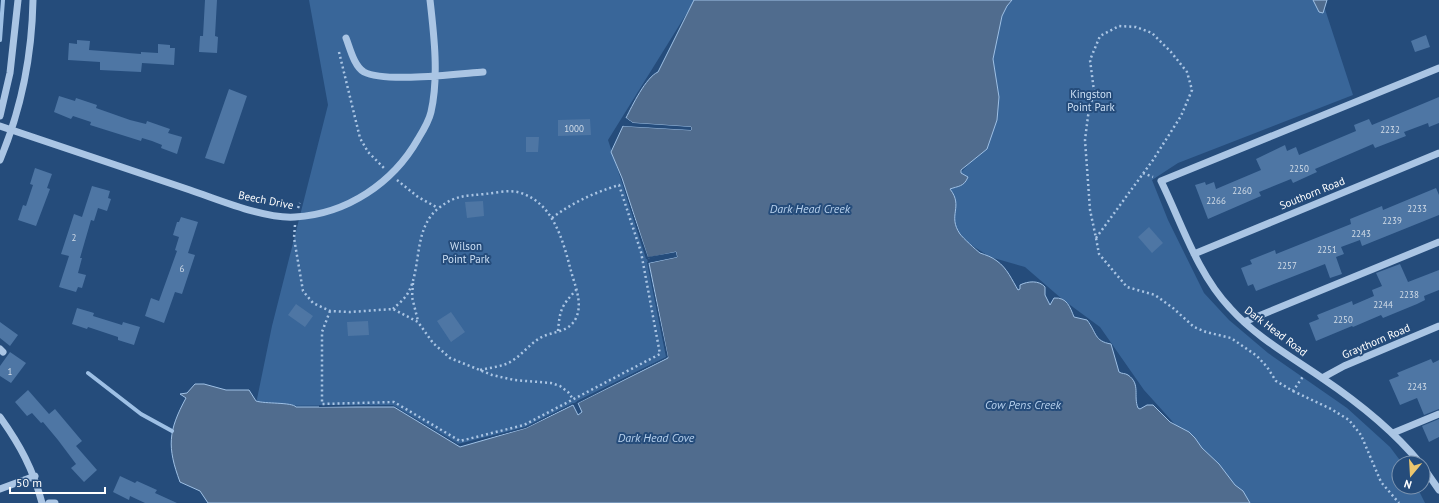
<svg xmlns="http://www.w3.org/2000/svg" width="1439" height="503" viewBox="0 0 1439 503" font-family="'PT Sans',sans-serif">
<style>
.green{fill:#396699}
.water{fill:#506c8e;stroke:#9ec0e5}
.pier{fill:#254c7b}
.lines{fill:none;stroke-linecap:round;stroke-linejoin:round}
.stream{stroke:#9ec0e5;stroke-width:4}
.building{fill:#4e76a4}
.path{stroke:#aac5e4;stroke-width:2.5;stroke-dasharray:2 3;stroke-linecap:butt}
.minor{stroke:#aac5e4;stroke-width:7}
.labels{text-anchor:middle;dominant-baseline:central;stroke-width:4;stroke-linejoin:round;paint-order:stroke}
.number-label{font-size:9px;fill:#d3dde8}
.park-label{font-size:11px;fill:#ccdff4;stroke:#254c7b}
.street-label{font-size:11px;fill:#fff;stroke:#254c7b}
.water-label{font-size:12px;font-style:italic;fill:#b5cfec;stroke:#254c7b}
</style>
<rect width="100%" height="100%" fill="#254c7b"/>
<path class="green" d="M 309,0 L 695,0 L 608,140 L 650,268 L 667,357 L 526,427 L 458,444 L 393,405 L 258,406 L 257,399 L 272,326 L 328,105 Z
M 1003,0 L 1322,0 L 1353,95 L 1178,163 L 1152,180 L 1168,220 L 1204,293 L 1229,320 L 1268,353 L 1347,408 L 1390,447 L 1402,463 L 1399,463 L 1399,487 L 1417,487 L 1425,503 L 1246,503 L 1144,390 L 1100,327 L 1062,299 L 1025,267 L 990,257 L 962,239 L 951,223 L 947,205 L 951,184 L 988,142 L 990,61 Z"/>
<path class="water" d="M 694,0 L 1012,0 L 1007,6 L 1002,16 L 993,59 L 999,97 L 997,120 L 987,149 L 961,170 L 961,173 L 968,177 C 964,187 958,186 950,189 C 964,207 947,215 960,234 C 963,238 976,250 980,253 C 986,255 992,257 997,261 C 1007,268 1012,280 1018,290 L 1020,289 L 1020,285 C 1028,281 1039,280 1045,287 L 1045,295 L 1050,305 L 1054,298 C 1067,297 1070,307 1074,317 L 1087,320 C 1097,333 1094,341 1111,344 L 1119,372 C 1122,374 1125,373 1128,375 C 1141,384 1133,396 1138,408 L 1140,409 L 1147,405 L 1153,405 L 1170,422 L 1189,432 L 1195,438 L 1202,448 L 1219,464 L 1235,485 L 1243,491 L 1250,503 L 208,503 L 200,491 L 180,482 C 167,447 168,431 186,398 L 180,394 L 187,393 L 195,384 L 204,384 L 226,390 L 249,390 L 256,401 C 265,404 292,402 296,407 L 394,407 L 460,447 L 526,428 L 573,405 L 578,415 L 582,412 L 578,403 L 668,358 L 649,263 L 677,257 L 676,252 L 648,258 L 622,178 L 611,152 L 623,126 L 691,130 L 691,127 L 633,123 L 626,118 C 632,106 646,77 658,72 Z
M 1313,0 L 1327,0 L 1323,13 L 1319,12 Z"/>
<path class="pier" d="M 626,118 L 633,123 L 691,127 L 691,130 L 623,126 L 624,124 L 631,124 L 625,120 Z
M 621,179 L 648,257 L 676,252 L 677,257 L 648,263 L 668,357 L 576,404 L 577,401 L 666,357 L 647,262 L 674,255 L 646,259 Z
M 573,403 L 575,404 L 573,404 L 526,428 L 461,445 L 394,405 L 319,407 L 319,405 L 394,405 L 460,445 L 525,427 Z"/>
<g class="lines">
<path class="stream" d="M 0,40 L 3,0
M 88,373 L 141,414 L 172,431"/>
</g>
<path class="building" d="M 205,0 L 217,0 L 215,36 L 218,37 L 217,53 L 199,52 L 200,36 L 203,36 Z
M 1426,35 L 1430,47 L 1415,52 L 1411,41 Z
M 77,40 L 90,41 L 89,50 L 141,54 L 141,52 L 158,53 L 158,44 L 170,45 L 170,48 L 175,48 L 174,65 L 142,63 L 141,72 L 100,70 L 100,62 L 68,60 L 69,43 L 77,44 Z
M 229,89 L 247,96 L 224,164 L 205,158 Z
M 59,96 L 75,101 L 76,98 L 97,105 L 96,108 L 130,120 L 146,124 L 147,121 L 170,129 L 168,133 L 182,137 L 177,154 L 161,148 L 162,145 L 152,141 L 142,138 L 141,141 L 90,125 L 91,122 L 73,116 L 71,119 L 54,112 Z
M 1439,97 L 1439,123 L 1429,127 L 1428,123 L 1404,132 L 1406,136 L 1375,148 L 1373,144 L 1315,169 L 1317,172 L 1293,183 L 1291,179 L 1259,192 L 1261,196 L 1208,219 L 1195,185 L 1205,182 L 1206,185 L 1214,182 L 1216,189 L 1261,170 L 1256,159 L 1285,145 L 1287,151 L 1296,147 L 1299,155 L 1356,131 L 1354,125 L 1369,119 L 1372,125 Z
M 590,119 L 591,135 L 558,136 L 558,120 Z
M 526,137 L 539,137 L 538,152 L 526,152 Z
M 35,168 L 52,174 L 47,188 L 50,189 L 36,226 L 18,220 L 23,205 L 26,206 L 33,185 L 30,184 Z
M 92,186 L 110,191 L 108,198 L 111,199 L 107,211 L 98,208 L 94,221 L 91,220 L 80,258 L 82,258 L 78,273 L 86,275 L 82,288 L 78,287 L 76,292 L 59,287 L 69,256 L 61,254 L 74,214 L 82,217 Z
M 1436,188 L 1439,195 L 1439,215 L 1362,246 L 1360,240 L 1341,247 L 1344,254 L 1336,257 L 1342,274 L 1330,278 L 1325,264 L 1256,291 L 1253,284 L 1248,286 L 1241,268 L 1252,264 L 1250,260 L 1275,250 L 1276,254 L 1351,224 L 1350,219 L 1382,206 L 1383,210 Z
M 483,201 L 484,216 L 467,218 L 465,202 Z
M 181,217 L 198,222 L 188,253 L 195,255 L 182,294 L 175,292 L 164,323 L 145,316 L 151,298 L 159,301 L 177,251 L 175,250 L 179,237 L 173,235 L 177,222 L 179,222 Z
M 1149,227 L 1163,243 L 1152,253 L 1138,237 Z
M 1400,264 L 1408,282 L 1439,270 L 1439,290 L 1424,296 L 1425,300 L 1417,304 L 1383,318 L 1381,315 L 1353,327 L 1352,326 L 1316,341 L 1309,323 L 1319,319 L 1317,315 L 1352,301 L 1353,305 L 1374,296 L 1372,290 L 1382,286 L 1376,273 Z
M 296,304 L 313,316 L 305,327 L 288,315 Z
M 77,308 L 94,313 L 93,316 L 122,325 L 123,322 L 140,327 L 134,345 L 118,340 L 118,337 L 88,327 L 87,329 L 72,324 Z
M 451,312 L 465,332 L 451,342 L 437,321 Z
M 368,321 L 369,335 L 348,336 L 347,322 Z
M 0,322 L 18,335 L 10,346 L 0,338 Z
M 10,352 L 26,363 L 11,383 L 0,376 L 0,366 Z
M 1431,359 L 1433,363 L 1439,360 L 1439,409 L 1424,415 L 1417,398 L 1400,405 L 1389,380 L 1399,376 L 1397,373 Z
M 28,390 L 49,414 L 55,409 L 82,441 L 76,446 L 97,470 L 84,482 L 71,468 L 76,464 L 58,440 L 43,422 L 41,423 L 32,413 L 27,416 L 15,402 Z
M 1439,419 L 1439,437 L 1429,442 L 1422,426 Z
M 120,476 L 135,483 L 137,481 L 157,490 L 155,493 L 177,503 L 145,503 L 130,496 L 129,500 L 113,492 Z"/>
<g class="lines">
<path class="path" d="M 339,52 L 360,138 L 368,152 L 384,168
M 1143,173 L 1153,177
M 397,180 L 418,197 L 438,208
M 298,208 L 300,203
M 295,225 L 294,238 L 303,291 L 313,303 L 330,311 L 350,312 L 393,309 L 418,322 L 433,343 L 450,358 L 492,375 L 514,380 L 551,383 L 560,386 L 568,392 L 573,399
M 1096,238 L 1153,160 L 1181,116 L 1192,90 L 1187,72 L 1171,52 L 1152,33 L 1136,27 L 1119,26 L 1100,36 L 1090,60 L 1094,91 L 1088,116 L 1085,140 L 1090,210 L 1096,238 L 1099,254 L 1127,287 L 1155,295 L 1173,308 L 1194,327 L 1206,332 L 1231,338 L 1257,356 L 1267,367 L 1276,381 L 1293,391 L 1304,375
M 413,283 L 412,297 L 418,321
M 393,309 C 398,304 406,298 409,291 C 422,265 413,227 440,207 C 456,195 466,196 485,194 C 496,193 510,189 521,193 C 554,204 563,241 571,271 C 575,286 583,303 576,318 C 569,333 552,331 540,338 C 528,345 519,359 506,364 C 498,367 489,368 480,370
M 330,311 L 322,332 L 322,404 L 394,402 L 460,441 L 524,425 L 660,354 L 641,252 L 619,185 C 594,193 573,202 552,218
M 558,331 C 560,309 561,307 576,290
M 1293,391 L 1331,409 L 1349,420 L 1361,435 L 1381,482 L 1399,503"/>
<path class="minor" d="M 346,38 C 350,48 354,66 364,72 C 385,83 457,74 483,72
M 0,116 L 10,73 L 18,0
M 0,126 C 63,147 126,169 190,190 C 220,200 264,219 295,217 C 347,214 393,183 418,139 C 423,131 429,121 431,112 C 439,77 434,35 430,0
M 0,160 C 21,110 32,54 33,0
M 1194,254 L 1439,153
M 1244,322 L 1439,242
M 0,349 L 3,352
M 1322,378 L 1344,366 L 1439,326
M 0,417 C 20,445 33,469 42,503
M 1393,433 L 1439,414
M 1420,463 C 1392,429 1359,403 1322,378 C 1290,356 1256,337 1230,308 C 1197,273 1182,224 1161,181 L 1439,68
M 1423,467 L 1439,490
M 0,489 L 35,476
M 49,503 L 55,503"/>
</g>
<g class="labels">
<g class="number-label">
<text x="574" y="128">1000</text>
<text x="1390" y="129">2232</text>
<text x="1299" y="168">2250</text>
<text x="1242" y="190">2260</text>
<text x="1216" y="200">2266</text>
<text x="1417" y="208">2233</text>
<text x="1392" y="220">2239</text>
<text x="1361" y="233">2243</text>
<text x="74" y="237">2</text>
<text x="1327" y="249">2251</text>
<text x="1287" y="265">2257</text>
<text x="182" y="268">6</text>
<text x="1409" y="294">2238</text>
<text x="1383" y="304">2244</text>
<text x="1343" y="319">2250</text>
<text x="10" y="371">1</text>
<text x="1417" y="386">2243</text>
</g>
<g class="park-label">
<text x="1091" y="94">Kingston<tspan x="1091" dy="13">Point Park</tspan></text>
<text x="466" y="246">Wilson<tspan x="466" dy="13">Point Park</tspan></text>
</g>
<g class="street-label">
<text transform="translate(1312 193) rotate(-22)">Southorn Road</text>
<text transform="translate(266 200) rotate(11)">Beech Drive</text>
<text transform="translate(1276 331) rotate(37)">Dark Head Road</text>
<text transform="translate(1376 341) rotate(-23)">Graythorn Road</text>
</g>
<g class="water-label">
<text x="810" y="208">Dark Head Creek</text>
<text x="1023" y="404">Cow Pens Creek</text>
<text x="656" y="437">Dark Head Cove</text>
</g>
</g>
<g transform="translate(1411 475) rotate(198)"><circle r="19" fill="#254c7b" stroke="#7c94b0"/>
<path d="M0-3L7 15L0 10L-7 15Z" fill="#edc76e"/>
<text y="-6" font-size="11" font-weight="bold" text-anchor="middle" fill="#ffffff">N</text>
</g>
<path d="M10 487v6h95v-6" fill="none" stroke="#ffffff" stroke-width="2"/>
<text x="16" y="487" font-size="12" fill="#ffffff" stroke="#254c7b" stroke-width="3" paint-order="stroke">50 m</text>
</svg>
